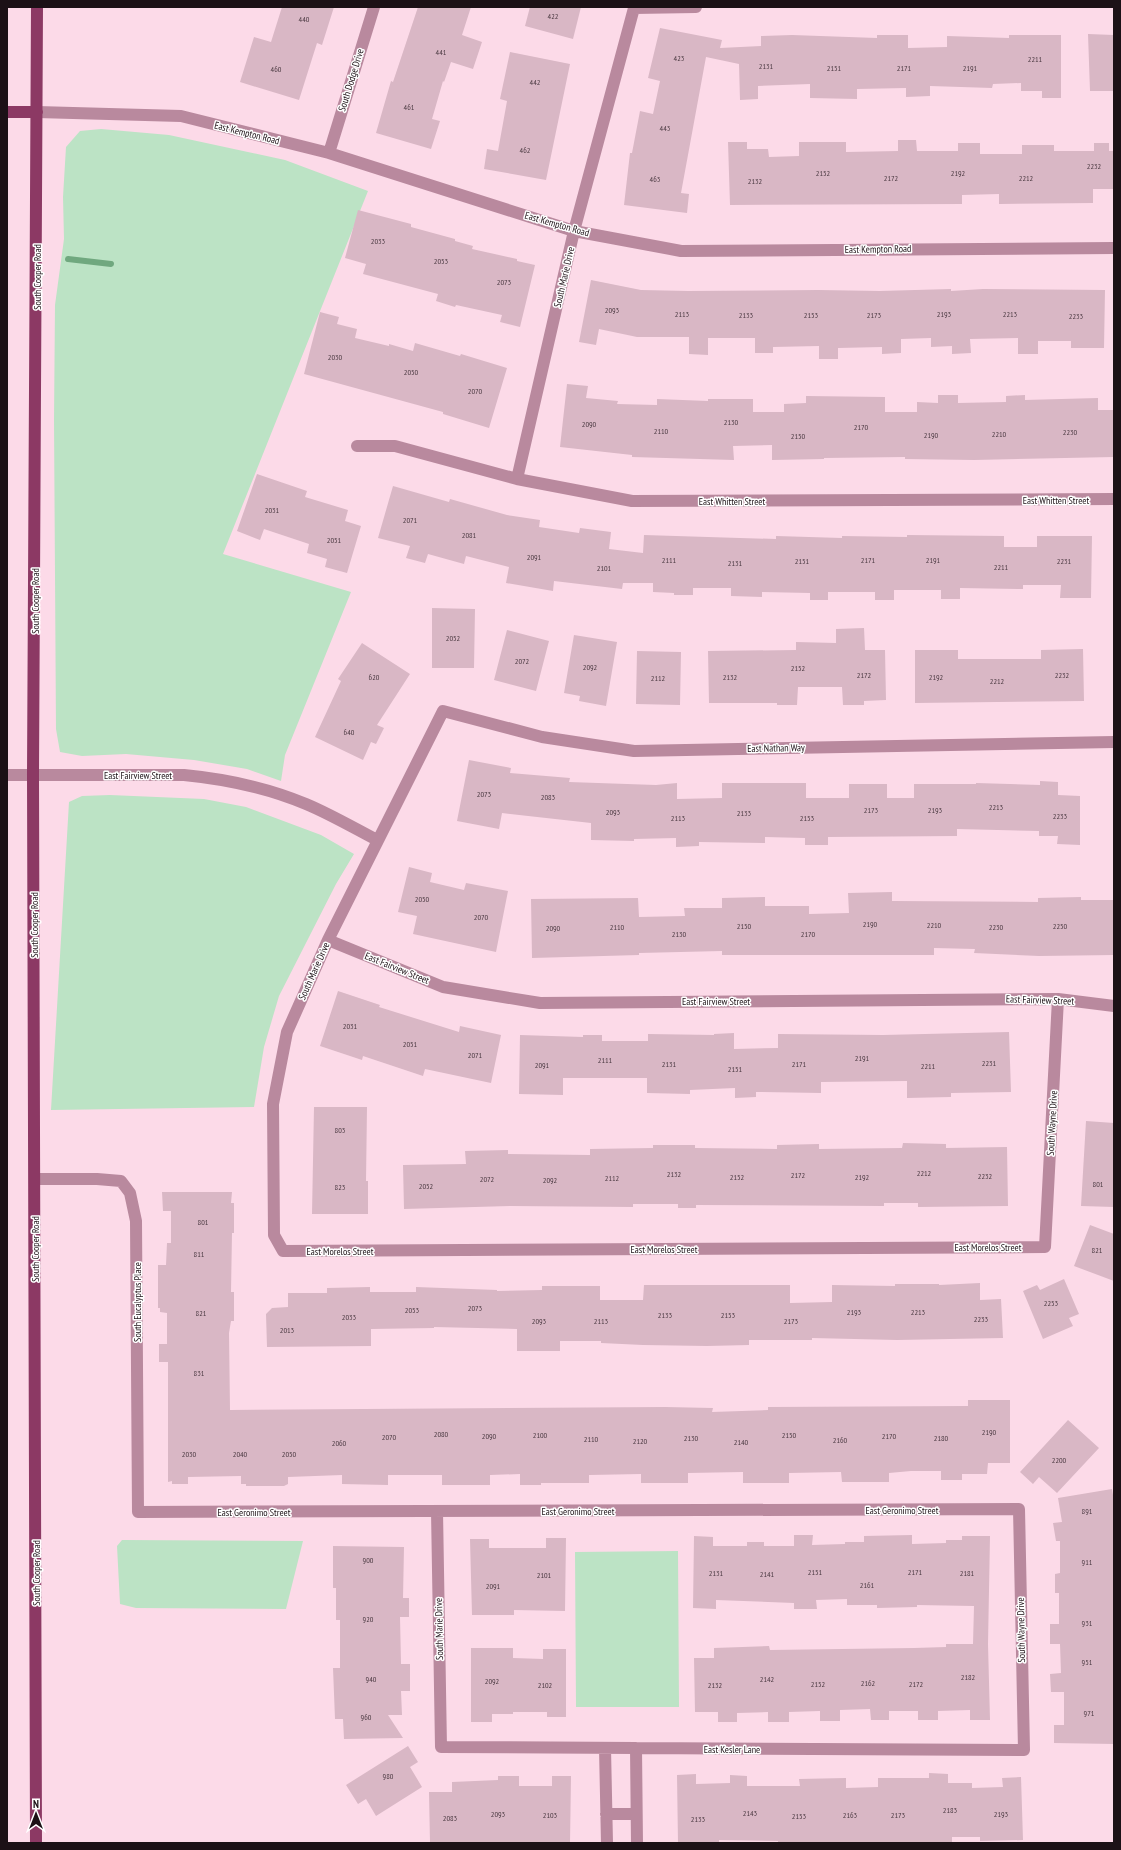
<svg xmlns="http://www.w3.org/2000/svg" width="1121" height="1850" viewBox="0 0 1121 1850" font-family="'PT Sans Narrow',sans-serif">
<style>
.green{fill:#bce3c5}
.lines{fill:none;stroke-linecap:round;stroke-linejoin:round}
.stream{stroke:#70a87f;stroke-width:6}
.building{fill:#d9b7c5}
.minor{stroke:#b9899e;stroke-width:12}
.major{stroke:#8c3964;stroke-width:12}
.labels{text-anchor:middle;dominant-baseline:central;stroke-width:3;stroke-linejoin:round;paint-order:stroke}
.number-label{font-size:8px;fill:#4b3a42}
.street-label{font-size:10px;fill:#1c1116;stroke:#fff}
</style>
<rect width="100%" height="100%" fill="#fcdae8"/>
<path class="green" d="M 101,129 L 169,135 L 285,160 L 368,191 L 223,554 L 351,592 L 285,755 L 281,781 L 247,769 L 194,760 L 126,754 L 82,756 L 60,752 L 56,729 L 54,420 L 55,305 L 64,239 L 63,197 L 66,147 L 80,131 Z
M 110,795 L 204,799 L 246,807 L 321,835 L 354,854 L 336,884 L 279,996 L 264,1047 L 254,1107 L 51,1110 L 69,802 L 82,796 Z
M 122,1540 L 303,1541 L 286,1609 L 136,1608 L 120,1604 L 117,1546 Z
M 678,1551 L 679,1707 L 576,1707 L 575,1552 Z"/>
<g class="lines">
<path class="stream" d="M 68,259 L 111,264"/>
</g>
<path class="building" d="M 282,7 L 334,7 L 322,45 L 317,43 L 299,100 L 240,82 L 254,37 L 271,42 Z
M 418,7 L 471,7 L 462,35 L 482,42 L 473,69 L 451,62 L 444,82 L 443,81 L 432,119 L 440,121 L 431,149 L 376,133 L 391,81 L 393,82 Z
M 530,7 L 581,7 L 573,39 L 525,26 Z
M 660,28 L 722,40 L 720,48 L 761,46 L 761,36 L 792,35 L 877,38 L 877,35 L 908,35 L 908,48 L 947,47 L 947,36 L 1009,38 L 1009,35 L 1061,35 L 1061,98 L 1042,98 L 1042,91 L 1021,91 L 1021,83 L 993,84 L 992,88 L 930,86 L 930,96 L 906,97 L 906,88 L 857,89 L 857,99 L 810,98 L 810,84 L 758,86 L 758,99 L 740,100 L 739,64 L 706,57 L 681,193 L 689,194 L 687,213 L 624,205 L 630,153 L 632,153 L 640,111 L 653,114 L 660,81 L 648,78 Z
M 1088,34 L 1114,35 L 1114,91 L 1090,91 Z
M 510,52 L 570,64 L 546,180 L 484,169 L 487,149 L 498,151 L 507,101 L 500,99 Z
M 898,140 L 916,140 L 917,151 L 958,151 L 958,143 L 980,143 L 980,154 L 1022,154 L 1022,145 L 1054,145 L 1054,151 L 1094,151 L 1094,143 L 1109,143 L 1109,151 L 1114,151 L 1114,189 L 1093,189 L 1093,203 L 999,204 L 999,194 L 962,195 L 962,204 L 730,205 L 728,142 L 747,142 L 747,149 L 768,149 L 769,157 L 799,156 L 799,142 L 846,142 L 846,152 L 898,151 Z
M 358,210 L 411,224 L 411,227 L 455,239 L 455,241 L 473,246 L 472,249 L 517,259 L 517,261 L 535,265 L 520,327 L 500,322 L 502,315 L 456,305 L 455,307 L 436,301 L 438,294 L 363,274 L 366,264 L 345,258 Z
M 591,280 L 641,290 L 688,291 L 818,290 L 880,291 L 951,289 L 951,291 L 983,289 L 1105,290 L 1104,348 L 1071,348 L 1071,341 L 1038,341 L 1038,354 L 1018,354 L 1018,338 L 970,339 L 971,353 L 952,354 L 952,346 L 931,347 L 931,338 L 901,339 L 901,353 L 882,354 L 882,347 L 838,348 L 838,359 L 819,359 L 819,346 L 773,347 L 773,353 L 755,353 L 755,338 L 708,338 L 708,355 L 689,354 L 689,337 L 637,337 L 599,329 L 596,345 L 579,342 Z
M 320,312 L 339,317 L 337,324 L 357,329 L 355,338 L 389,346 L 389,344 L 413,351 L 415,343 L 460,356 L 461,354 L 507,368 L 489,428 L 443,414 L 443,412 L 304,374 Z
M 567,384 L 588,386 L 586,398 L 618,401 L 617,404 L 657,405 L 657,399 L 708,401 L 708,399 L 753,399 L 753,412 L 784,412 L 784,404 L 806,403 L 806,396 L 885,397 L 885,412 L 917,412 L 917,402 L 938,403 L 938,395 L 958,395 L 958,403 L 1006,402 L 1006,396 L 1025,395 L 1025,400 L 1098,398 L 1098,410 L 1114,410 L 1114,457 L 974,460 L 905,459 L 905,457 L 824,458 L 824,459 L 772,460 L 772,445 L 733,446 L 734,460 L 632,457 L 632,455 L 560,447 Z
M 257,474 L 307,491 L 305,497 L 348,510 L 345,521 L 361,526 L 347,573 L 325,567 L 327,559 L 307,553 L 309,544 L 264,529 L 260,540 L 237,531 Z
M 393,486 L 449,502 L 450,499 L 507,515 L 540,520 L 539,527 L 579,533 L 580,528 L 611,532 L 609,549 L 643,553 L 644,535 L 776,539 L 776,536 L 842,538 L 842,536 L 907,537 L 907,535 L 1004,536 L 1004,547 L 1037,547 L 1037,536 L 1092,536 L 1091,598 L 1060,598 L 1061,585 L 1023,585 L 1023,589 L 960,588 L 960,599 L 941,599 L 941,590 L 894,590 L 894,600 L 875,600 L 875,592 L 828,592 L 828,600 L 810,600 L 810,593 L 762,592 L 762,597 L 731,596 L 731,588 L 693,588 L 693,595 L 674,595 L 674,593 L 653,592 L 653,583 L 623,583 L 622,589 L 554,581 L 553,591 L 506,583 L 509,567 L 466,556 L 464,564 L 428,554 L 425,563 L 406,558 L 410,546 L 378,538 Z
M 432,608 L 475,609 L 474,668 L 432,668 Z
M 864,628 L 865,650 L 885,650 L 886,700 L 864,701 L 864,705 L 843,705 L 842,687 L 798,687 L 797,705 L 777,705 L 777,703 L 709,703 L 708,651 L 796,650 L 796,642 L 836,643 L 836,629 Z
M 507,630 L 549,641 L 536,691 L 494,680 Z
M 574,635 L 617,642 L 606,706 L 579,701 L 580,696 L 564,693 Z
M 362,643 L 410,674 L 377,725 L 384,728 L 376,744 L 371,742 L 363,760 L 315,737 L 341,681 L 338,679 Z
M 1083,649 L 1084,701 L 915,703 L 915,650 L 958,650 L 958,659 L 1041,659 L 1041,650 Z
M 637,651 L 681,652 L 680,705 L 636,704 Z
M 469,760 L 511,768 L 510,773 L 570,778 L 569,782 L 656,785 L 677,783 L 677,799 L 722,798 L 722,783 L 806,783 L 806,798 L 849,798 L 849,784 L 887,784 L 887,798 L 914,798 L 914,784 L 976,784 L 976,783 L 1040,785 L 1040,781 L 1058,782 L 1058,795 L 1080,796 L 1080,845 L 1057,844 L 1058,836 L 1039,836 L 1039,831 L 957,829 L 957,836 L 828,837 L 828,845 L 805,845 L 805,838 L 765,837 L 765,843 L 699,842 L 699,846 L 676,847 L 676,838 L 634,839 L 634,841 L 591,840 L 591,823 L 502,813 L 499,829 L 457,821 Z
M 409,867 L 432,873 L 430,882 L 464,890 L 466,883 L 508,891 L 496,952 L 413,934 L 417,916 L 398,912 Z
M 892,892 L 892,901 L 1038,902 L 1038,898 L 1081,897 L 1081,900 L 1114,900 L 1114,955 L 1039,956 L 974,953 L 975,949 L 934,948 L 934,955 L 722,955 L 722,951 L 639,953 L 639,955 L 532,958 L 531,899 L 638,898 L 639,917 L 685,916 L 684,908 L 722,908 L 722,898 L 765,897 L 765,906 L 809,906 L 809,914 L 849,913 L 848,893 Z
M 338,991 L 380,1005 L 379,1007 L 459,1032 L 460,1026 L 501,1035 L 491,1083 L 425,1069 L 423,1076 L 363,1056 L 362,1060 L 320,1046 Z
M 1009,1032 L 1011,1092 L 951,1093 L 951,1097 L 907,1098 L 907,1081 L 821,1082 L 821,1093 L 756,1092 L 756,1097 L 735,1098 L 735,1088 L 690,1090 L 690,1094 L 647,1093 L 647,1078 L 563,1078 L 563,1095 L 519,1094 L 520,1035 L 583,1037 L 583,1035 L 602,1035 L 602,1041 L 648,1041 L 648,1034 L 714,1035 L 714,1034 L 734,1033 L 734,1049 L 778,1048 L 778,1034 L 883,1035 Z
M 314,1107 L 367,1107 L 366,1181 L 368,1181 L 368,1214 L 312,1214 Z
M 1086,1121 L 1114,1123 L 1114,1207 L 1081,1206 Z
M 903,1143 L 946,1144 L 946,1148 L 1007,1147 L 1008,1206 L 918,1207 L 918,1203 L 884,1203 L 884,1206 L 696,1205 L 696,1208 L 678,1208 L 678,1204 L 633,1204 L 633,1207 L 510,1206 L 404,1209 L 403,1165 L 466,1164 L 465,1151 L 508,1150 L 508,1154 L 590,1155 L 590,1149 L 653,1148 L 653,1145 L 695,1145 L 695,1148 L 777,1149 L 777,1145 L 819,1144 L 819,1149 L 902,1148 Z
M 162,1192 L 232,1192 L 231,1203 L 234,1203 L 234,1233 L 232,1233 L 231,1292 L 234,1292 L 234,1321 L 231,1321 L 229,1333 L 230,1410 L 665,1407 L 713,1408 L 712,1412 L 768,1410 L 768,1407 L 968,1406 L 968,1400 L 1010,1400 L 1010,1463 L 988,1463 L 987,1474 L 962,1474 L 962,1480 L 941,1480 L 941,1471 L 911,1471 L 889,1473 L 889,1482 L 842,1482 L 841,1472 L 789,1473 L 789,1483 L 743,1483 L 743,1472 L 688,1473 L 688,1483 L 641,1483 L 641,1474 L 589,1475 L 589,1483 L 541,1483 L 541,1485 L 520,1485 L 520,1474 L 490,1475 L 490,1485 L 442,1485 L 442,1475 L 388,1475 L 388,1485 L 342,1484 L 342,1475 L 288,1477 L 288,1484 L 284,1486 L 246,1486 L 246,1484 L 241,1484 L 241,1476 L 188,1477 L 188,1484 L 172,1484 L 172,1481 L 168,1482 L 168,1362 L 159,1362 L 159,1344 L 167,1344 L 167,1313 L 160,1312 L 160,1308 L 158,1308 L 158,1265 L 166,1265 L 167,1243 L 171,1243 L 171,1211 L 163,1211 Z
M 1090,1225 L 1114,1234 L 1114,1281 L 1074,1266 Z
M 1064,1279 L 1079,1314 L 1069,1318 L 1073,1326 L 1043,1339 L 1023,1291 L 1037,1285 L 1040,1290 Z
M 980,1283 L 980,1300 L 1001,1299 L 1003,1338 L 897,1340 L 812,1338 L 812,1340 L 749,1340 L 749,1345 L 707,1346 L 643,1345 L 601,1343 L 601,1341 L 560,1341 L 560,1351 L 517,1351 L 517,1329 L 434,1327 L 434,1328 L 371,1329 L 371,1346 L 267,1347 L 266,1314 L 272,1308 L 288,1307 L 288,1293 L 327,1293 L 327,1288 L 370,1287 L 370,1292 L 416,1292 L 416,1287 L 497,1290 L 497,1291 L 542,1290 L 542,1286 L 600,1286 L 600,1300 L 643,1300 L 644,1285 L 790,1285 L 790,1303 L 832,1302 L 832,1285 L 895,1286 L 895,1284 L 939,1284 L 939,1285 Z
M 1068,1420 L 1099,1448 L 1057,1493 L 1039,1477 L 1033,1484 L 1020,1472 Z
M 1112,1489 L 1114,1501 L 1114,1744 L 1054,1743 L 1054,1725 L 1064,1725 L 1064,1692 L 1051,1692 L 1050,1674 L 1061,1673 L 1060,1644 L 1050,1644 L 1050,1624 L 1059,1624 L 1059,1593 L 1055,1593 L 1055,1574 L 1060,1573 L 1060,1541 L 1056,1541 L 1053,1523 L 1062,1522 L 1058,1498 Z
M 794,1535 L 813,1535 L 812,1545 L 845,1544 L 845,1542 L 864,1542 L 864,1536 L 912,1535 L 912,1544 L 946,1543 L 946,1540 L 962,1540 L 962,1536 L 990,1536 L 988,1644 L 990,1720 L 970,1720 L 970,1710 L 938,1711 L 938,1720 L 918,1720 L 918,1711 L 889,1711 L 889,1720 L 871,1720 L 870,1709 L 840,1710 L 840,1721 L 820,1721 L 820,1711 L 789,1712 L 789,1722 L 768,1722 L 768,1712 L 737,1713 L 737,1722 L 718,1722 L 718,1712 L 695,1712 L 694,1658 L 714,1658 L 714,1648 L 769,1646 L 770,1650 L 914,1648 L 946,1647 L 946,1644 L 973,1644 L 974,1606 L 917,1605 L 917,1607 L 877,1608 L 877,1605 L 847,1605 L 847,1599 L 816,1600 L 817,1609 L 794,1609 L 794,1603 L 716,1600 L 716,1609 L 693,1608 L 694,1536 L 713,1537 L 713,1546 L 747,1546 L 747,1542 L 764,1542 L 764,1546 L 794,1546 Z
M 546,1538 L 566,1538 L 565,1611 L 514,1610 L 514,1615 L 472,1615 L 470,1539 L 489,1539 L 489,1548 L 546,1548 Z
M 333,1546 L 404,1547 L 403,1598 L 409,1598 L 409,1617 L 400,1617 L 401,1664 L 410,1664 L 410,1691 L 401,1691 L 402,1715 L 388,1715 L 403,1738 L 344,1739 L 343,1719 L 335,1719 L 333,1668 L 340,1668 L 340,1620 L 336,1620 L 336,1588 L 333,1588 Z
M 471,1648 L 513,1648 L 513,1658 L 543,1659 L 543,1649 L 566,1649 L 566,1717 L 547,1717 L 547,1712 L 513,1712 L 513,1714 L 492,1714 L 492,1722 L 471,1722 Z
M 408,1746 L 418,1762 L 410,1767 L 422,1787 L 376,1816 L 366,1799 L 358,1804 L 346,1785 Z
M 929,1773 L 948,1774 L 948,1783 L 972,1783 L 972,1788 L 1003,1787 L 1002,1778 L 1021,1777 L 1023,1840 L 980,1841 L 980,1837 L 952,1837 L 952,1843 L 778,1843 L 778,1841 L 719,1840 L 719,1843 L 678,1843 L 677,1775 L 696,1774 L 696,1784 L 730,1783 L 730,1775 L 747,1776 L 747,1786 L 800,1786 L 799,1779 L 846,1778 L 846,1788 L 878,1787 L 878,1778 L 929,1778 Z
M 498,1776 L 519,1776 L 519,1786 L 552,1786 L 552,1776 L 571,1776 L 570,1843 L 430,1843 L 429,1792 L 452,1792 L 452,1782 L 498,1780 Z"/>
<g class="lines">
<path class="minor" d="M 37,112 L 181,116 L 329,153 L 574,231 L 681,251 L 1114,248
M 329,153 L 374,7
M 357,446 L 395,446 L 517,479 L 632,501 L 1114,499
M 517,479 L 574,231 L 634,8 L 696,7
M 7,775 L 184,775 C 225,779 268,788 306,804 C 330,814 354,828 377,840
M 328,940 L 443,987 L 540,1003 L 1058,999 L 1114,1006
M 1058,999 L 1045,1247 L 283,1251 L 274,1235 L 273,1104 L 287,1032 L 328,940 L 443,711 L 542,737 L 634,751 L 1114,742
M 35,1179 L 97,1179 L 121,1181 L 130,1193 L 136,1221 L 138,1512 L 1019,1509 L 1024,1750 L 441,1747 L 437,1511
M 605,1748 L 607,1843
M 636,1748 L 637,1843
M 606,1814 L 636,1814"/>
<path class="major" d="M 7,112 L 37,112
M 36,1843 L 33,775 L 37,7"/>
</g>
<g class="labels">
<g class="number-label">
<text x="553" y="16">422</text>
<text x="304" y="19">440</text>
<text x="441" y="52">441</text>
<text x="679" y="58">423</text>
<text x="1035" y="59">2211</text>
<text x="766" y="66">2131</text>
<text x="834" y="68">2151</text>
<text x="904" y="68">2171</text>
<text x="970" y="68">2191</text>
<text x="276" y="69">460</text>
<text x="535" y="82">442</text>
<text x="409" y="107">461</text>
<text x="665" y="128">443</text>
<text x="525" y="150">462</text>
<text x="1094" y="166">2232</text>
<text x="823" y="173">2152</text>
<text x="958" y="173">2192</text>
<text x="891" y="178">2172</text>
<text x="1026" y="178">2212</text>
<text x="655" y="179">463</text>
<text x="755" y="181">2132</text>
<text x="378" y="241">2033</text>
<text x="441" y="261">2053</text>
<text x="504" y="282">2073</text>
<text x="612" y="310">2093</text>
<text x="682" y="314">2113</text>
<text x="944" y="314">2193</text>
<text x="1010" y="314">2213</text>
<text x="746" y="315">2133</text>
<text x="811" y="315">2153</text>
<text x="874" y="315">2173</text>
<text x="1076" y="316">2233</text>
<text x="335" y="357">2030</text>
<text x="411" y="372">2050</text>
<text x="475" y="391">2070</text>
<text x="731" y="422">2130</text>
<text x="589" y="424">2090</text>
<text x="861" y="427">2170</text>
<text x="661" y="431">2110</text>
<text x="1070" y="432">2230</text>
<text x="999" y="434">2210</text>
<text x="931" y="435">2190</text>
<text x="798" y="436">2150</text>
<text x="272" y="510">2031</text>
<text x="410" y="520">2071</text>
<text x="469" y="535">2081</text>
<text x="334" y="540">2051</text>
<text x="534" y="557">2091</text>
<text x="669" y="560">2111</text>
<text x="868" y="560">2171</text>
<text x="933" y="560">2191</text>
<text x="802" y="561">2151</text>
<text x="1064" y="561">2231</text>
<text x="735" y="563">2131</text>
<text x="1001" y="567">2211</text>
<text x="604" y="568">2101</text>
<text x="453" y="638">2052</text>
<text x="522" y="661">2072</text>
<text x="590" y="667">2092</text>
<text x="798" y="668">2152</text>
<text x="864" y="675">2172</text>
<text x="1062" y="675">2232</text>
<text x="374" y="677">620</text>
<text x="730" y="677">2132</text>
<text x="936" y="677">2192</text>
<text x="658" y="678">2112</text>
<text x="997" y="681">2212</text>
<text x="349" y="732">640</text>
<text x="484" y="794">2073</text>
<text x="548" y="797">2083</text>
<text x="996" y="807">2213</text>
<text x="871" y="810">2173</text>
<text x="935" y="810">2193</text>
<text x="613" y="812">2093</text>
<text x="744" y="813">2133</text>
<text x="1060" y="816">2233</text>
<text x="678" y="818">2113</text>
<text x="807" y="818">2153</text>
<text x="422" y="899">2050</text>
<text x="481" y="917">2070</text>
<text x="870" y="924">2190</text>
<text x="934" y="925">2210</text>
<text x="744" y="926">2150</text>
<text x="1060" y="926">2250</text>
<text x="617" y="927">2110</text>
<text x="996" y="927">2230</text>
<text x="553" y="928">2090</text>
<text x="679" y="934">2130</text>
<text x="808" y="934">2170</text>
<text x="350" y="1026">2031</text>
<text x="410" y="1044">2051</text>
<text x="475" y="1055">2071</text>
<text x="862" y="1058">2191</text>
<text x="605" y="1060">2111</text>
<text x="989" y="1063">2231</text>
<text x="669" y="1064">2131</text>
<text x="799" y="1064">2171</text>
<text x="542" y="1065">2091</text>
<text x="928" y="1066">2211</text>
<text x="735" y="1069">2151</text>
<text x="340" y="1130">803</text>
<text x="924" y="1173">2212</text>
<text x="674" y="1174">2132</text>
<text x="798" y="1175">2172</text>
<text x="985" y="1176">2232</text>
<text x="737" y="1177">2152</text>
<text x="862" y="1177">2192</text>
<text x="612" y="1178">2112</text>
<text x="487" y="1179">2072</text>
<text x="550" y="1180">2092</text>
<text x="1098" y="1184">801</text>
<text x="426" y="1186">2052</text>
<text x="340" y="1187">823</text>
<text x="203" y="1222">801</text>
<text x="1097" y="1250">821</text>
<text x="199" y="1254">811</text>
<text x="1051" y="1303">2253</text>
<text x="475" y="1308">2073</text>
<text x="412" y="1310">2053</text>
<text x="854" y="1312">2193</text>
<text x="918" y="1312">2213</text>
<text x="201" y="1313">821</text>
<text x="665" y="1315">2133</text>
<text x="728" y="1315">2153</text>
<text x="349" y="1317">2033</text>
<text x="981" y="1319">2233</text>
<text x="539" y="1321">2093</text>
<text x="601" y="1321">2113</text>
<text x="791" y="1321">2173</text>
<text x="287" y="1330">2013</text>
<text x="199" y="1373">831</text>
<text x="989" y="1432">2190</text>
<text x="441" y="1434">2080</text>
<text x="540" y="1435">2100</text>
<text x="789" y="1435">2150</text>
<text x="489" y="1436">2090</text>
<text x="889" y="1436">2170</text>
<text x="389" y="1437">2070</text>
<text x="691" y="1438">2130</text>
<text x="941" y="1438">2180</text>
<text x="591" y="1439">2110</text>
<text x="840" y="1440">2160</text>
<text x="640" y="1441">2120</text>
<text x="741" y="1442">2140</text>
<text x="339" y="1443">2060</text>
<text x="189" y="1454">2030</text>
<text x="240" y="1454">2040</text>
<text x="289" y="1454">2050</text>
<text x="1059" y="1460">2200</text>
<text x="1087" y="1511">891</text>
<text x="368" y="1560">900</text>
<text x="1087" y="1562">911</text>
<text x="815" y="1572">2151</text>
<text x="915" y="1572">2171</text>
<text x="716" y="1573">2131</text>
<text x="967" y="1573">2181</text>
<text x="767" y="1574">2141</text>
<text x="544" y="1575">2101</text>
<text x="867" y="1585">2161</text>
<text x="493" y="1586">2091</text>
<text x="368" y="1619">920</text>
<text x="1087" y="1623">931</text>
<text x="1087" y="1662">951</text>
<text x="968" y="1677">2182</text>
<text x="371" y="1679">940</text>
<text x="767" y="1679">2142</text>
<text x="492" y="1681">2092</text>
<text x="868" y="1683">2162</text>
<text x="818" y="1684">2152</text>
<text x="916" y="1684">2172</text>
<text x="545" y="1685">2102</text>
<text x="715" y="1685">2132</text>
<text x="1089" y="1713">971</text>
<text x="366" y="1717">960</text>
<text x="388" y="1776">980</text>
<text x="950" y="1810">2183</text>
<text x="750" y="1813">2143</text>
<text x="498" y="1814">2093</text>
<text x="1001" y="1814">2193</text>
<text x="550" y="1815">2103</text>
<text x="850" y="1815">2163</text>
<text x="898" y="1815">2173</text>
<text x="799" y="1816">2153</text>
<text x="450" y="1818">2083</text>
<text x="698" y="1819">2133</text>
</g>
<g class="street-label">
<text transform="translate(351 80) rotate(-73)">South Dodge Drive</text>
<text transform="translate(247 133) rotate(14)">East Kempton Road</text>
<text transform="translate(557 224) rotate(16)">East Kempton Road</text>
<text transform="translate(878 249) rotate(-1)">East Kempton Road</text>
<text transform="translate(37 277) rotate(-90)">South Cooper Road</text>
<text transform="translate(564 277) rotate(-77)">South Marie Drive</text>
<text x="1056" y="500">East Whitten Street</text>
<text x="732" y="501">East Whitten Street</text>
<text transform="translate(35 601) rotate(-90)">South Cooper Road</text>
<text transform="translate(776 748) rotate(-1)">East Nathan Way</text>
<text x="138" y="775">East Fairview Street</text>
<text transform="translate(34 925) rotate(-90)">South Cooper Road</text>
<text transform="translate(397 968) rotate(22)">East Fairview Street</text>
<text transform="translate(314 971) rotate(-66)">South Marie Drive</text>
<text transform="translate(1040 1000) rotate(2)">East Fairview Street</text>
<text x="716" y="1001">East Fairview Street</text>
<text transform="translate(1052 1123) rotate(-87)">South Wayne Drive</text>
<text x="988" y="1247">East Morelos Street</text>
<text transform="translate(35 1249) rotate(-90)">South Cooper Road</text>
<text x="664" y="1249">East Morelos Street</text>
<text x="340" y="1251">East Morelos Street</text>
<text transform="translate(137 1302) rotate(-90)">South Eucalyptus Place</text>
<text x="902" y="1510">East Geronimo Street</text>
<text x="578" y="1511">East Geronimo Street</text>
<text x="254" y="1512">East Geronimo Street</text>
<text transform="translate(36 1573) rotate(-90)">South Cooper Road</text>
<text transform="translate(439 1629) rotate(-91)">South Marie Drive</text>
<text transform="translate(1021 1630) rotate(-91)">South Wayne Drive</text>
<text x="732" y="1749">East Kesler Lane</text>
</g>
</g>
<rect width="1121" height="1850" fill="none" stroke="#1c1116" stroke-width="16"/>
<g transform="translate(36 1814)" stroke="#ffffff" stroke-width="3" paint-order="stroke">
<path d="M0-3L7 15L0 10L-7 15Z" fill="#1c1116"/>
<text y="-6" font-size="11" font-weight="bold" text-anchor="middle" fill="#1c1116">N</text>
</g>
</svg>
